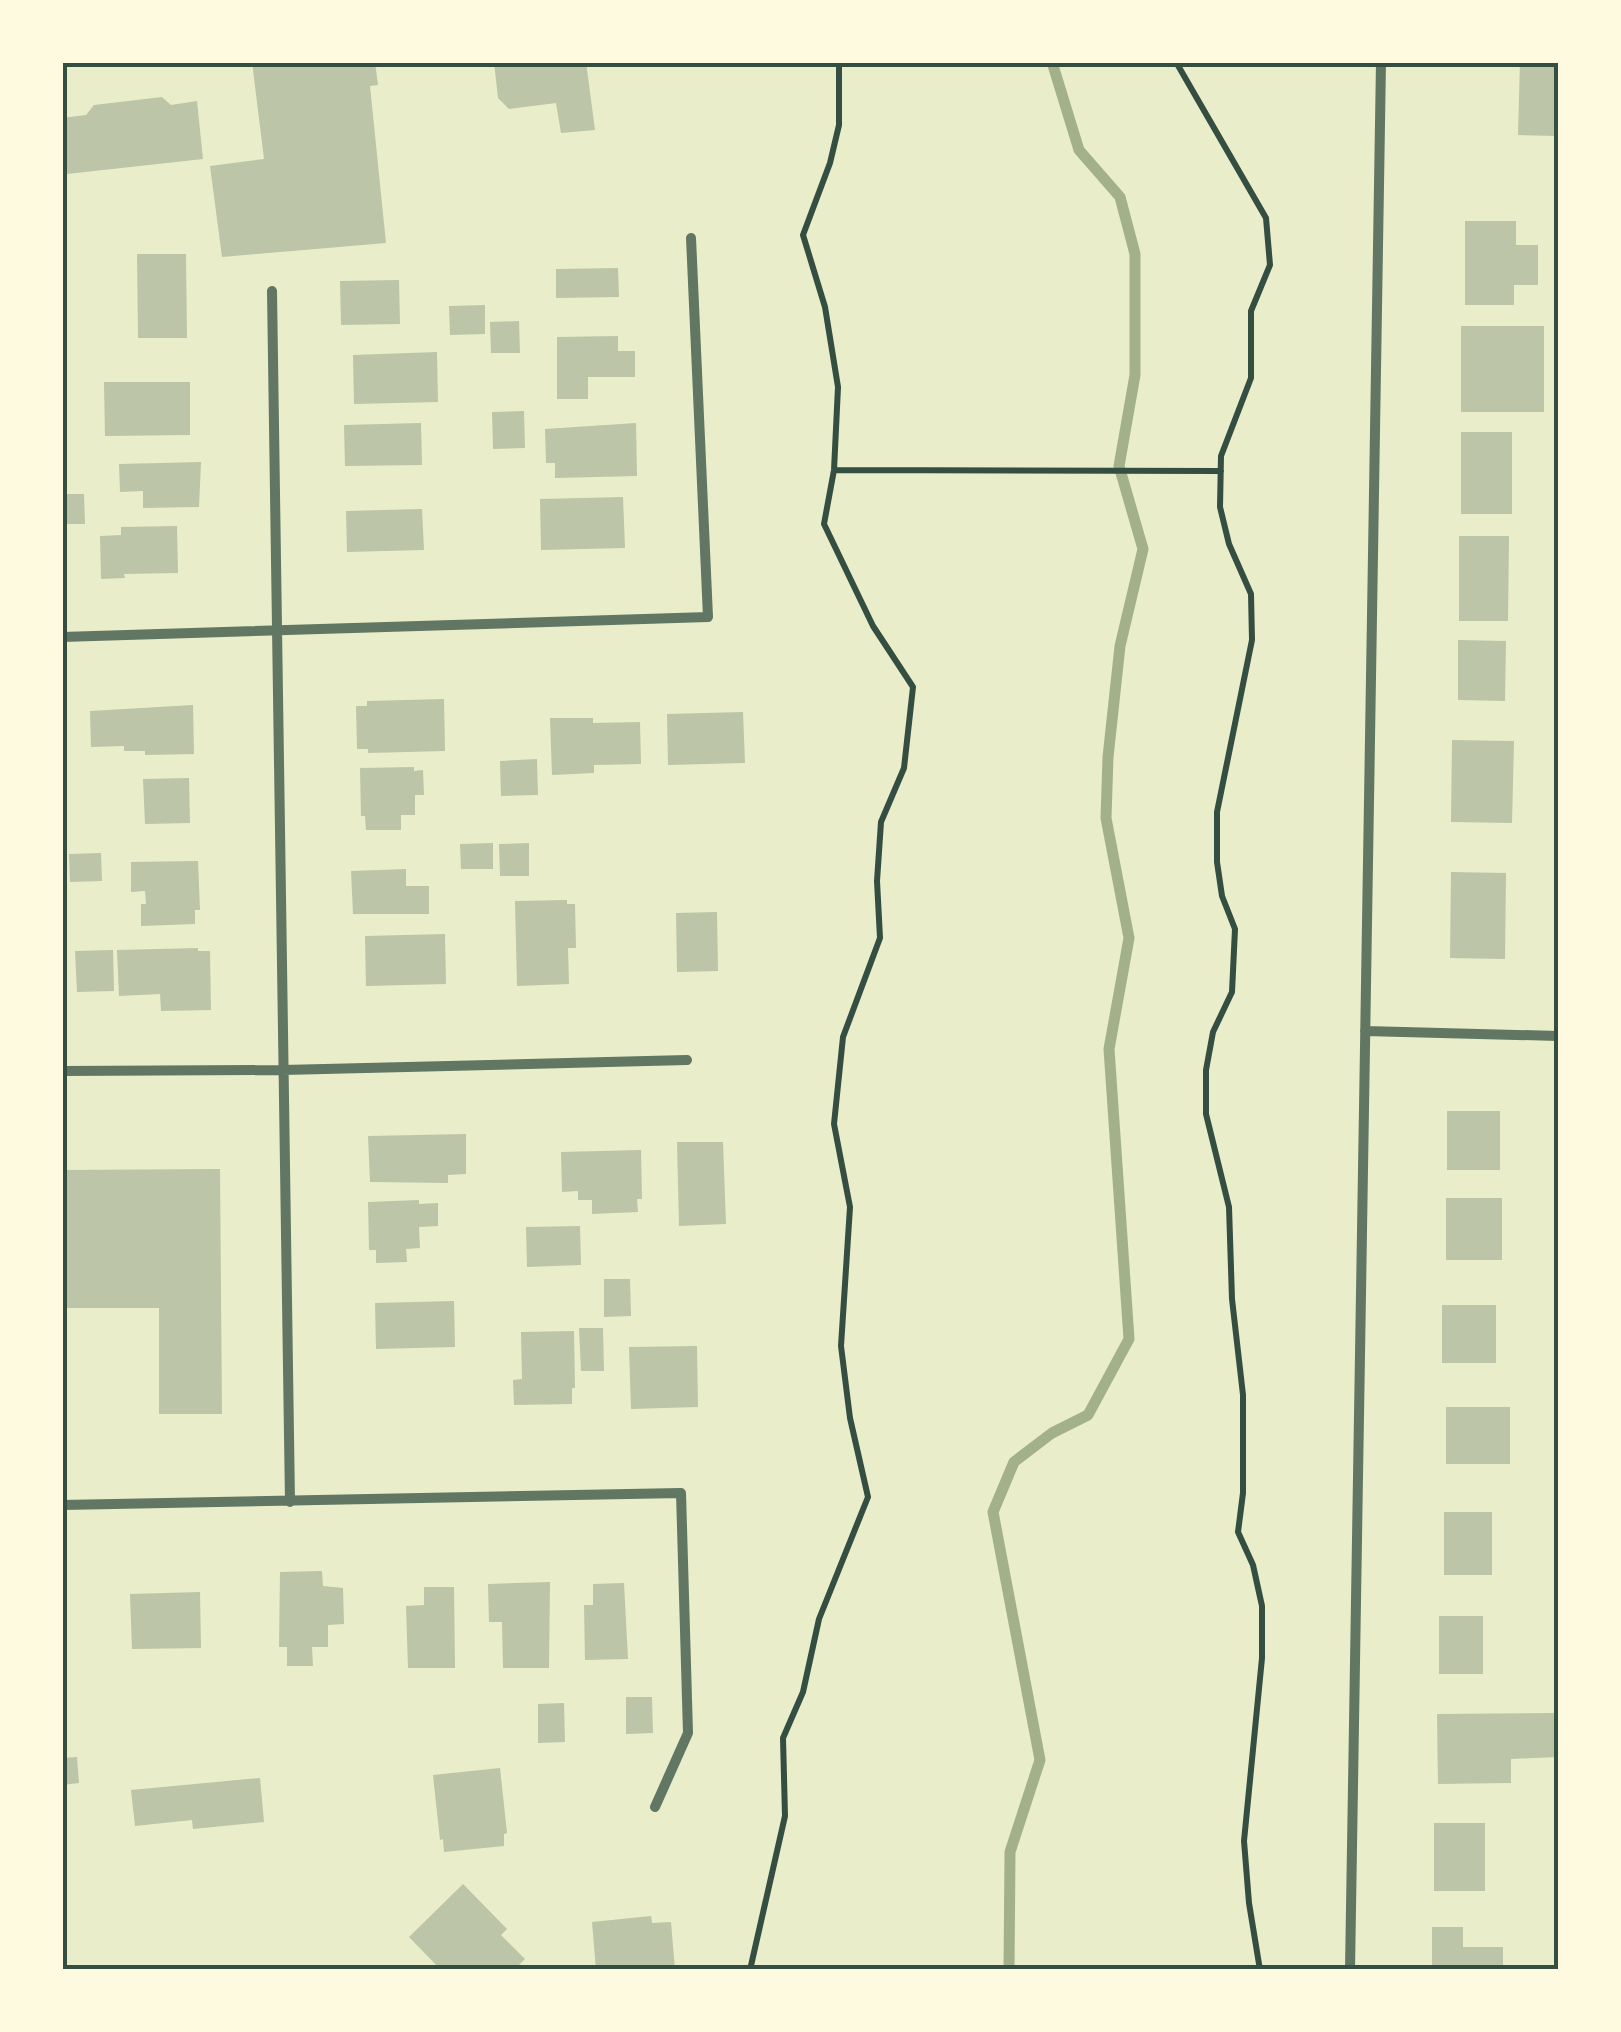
<svg xmlns="http://www.w3.org/2000/svg" width="1621" height="2032" viewBox="0 0 1621 2032" font-family="Cabin,sans-serif">
<style>
.lines{fill:none;stroke-linecap:round;stroke-linejoin:round}
.stream{stroke:#a3b18a;stroke-width:11}
.building{fill:#bcc5a7}
.path{stroke:#344e41;stroke-width:6}
.minor{stroke:#617663;stroke-width:10}
.neatline{fill:none;stroke:#344e41;stroke-width:4}
</style>
<rect width="100%" height="100%" fill="#e9edc9"/>
<g class="lines">
<path class="stream" d="M 1009,1970 L 1010,1852 L 1040,1760 L 993,1512 L 1014,1462 L 1052,1433 L 1088,1415 L 1129,1339 L 1109,1049 L 1129,938 L 1106,818 L 1108,757 L 1120,646 L 1143,549 L 1119,466 L 1135,375 L 1135,254 L 1120,197 L 1079,150 L 1052,62"/>
</g>
<path class="building" d="M 252,62 L 375,62 L 378,85 L 370,86 L 386,243 L 222,257 L 210,166 L 264,159 Z
M 494,62 L 586,62 L 595,130 L 561,133 L 556,103 L 509,109 L 498,98 Z
M 1520,62 L 1558,62 L 1558,136 L 1518,135 Z
M 162,97 L 171,105 L 197,101 L 203,159 L 67,174 L 62,118 L 86,115 L 94,105 Z
M 1465,221 L 1516,221 L 1516,245 L 1538,245 L 1538,285 L 1514,285 L 1514,305 L 1465,305 Z
M 137,254 L 186,254 L 187,338 L 138,338 Z
M 618,268 L 619,297 L 556,298 L 556,269 Z
M 399,280 L 400,324 L 341,325 L 340,281 Z
M 485,305 L 485,334 L 450,335 L 449,306 Z
M 519,321 L 520,353 L 491,353 L 490,322 Z
M 1461,326 L 1544,326 L 1544,412 L 1461,412 Z
M 618,336 L 618,351 L 635,351 L 635,377 L 588,377 L 588,399 L 557,399 L 557,337 Z
M 437,352 L 438,402 L 354,404 L 353,355 Z
M 104,382 L 190,382 L 190,435 L 105,436 Z
M 524,411 L 525,448 L 493,449 L 492,412 Z
M 421,423 L 422,465 L 345,466 L 344,425 Z
M 636,423 L 637,476 L 555,478 L 555,463 L 546,463 L 545,429 Z
M 1461,432 L 1512,432 L 1512,514 L 1461,514 Z
M 201,462 L 199,507 L 143,508 L 143,491 L 120,492 L 119,464 Z
M 62,494 L 84,494 L 85,524 L 62,524 Z
M 623,497 L 625,548 L 541,550 L 540,499 Z
M 422,509 L 424,550 L 347,552 L 346,511 Z
M 177,526 L 178,573 L 124,574 L 125,578 L 101,579 L 100,536 L 121,535 L 121,527 Z
M 1459,536 L 1509,536 L 1508,621 L 1459,621 Z
M 1458,640 L 1506,641 L 1505,701 L 1458,700 Z
M 444,699 L 445,751 L 368,753 L 368,749 L 357,749 L 356,706 L 367,706 L 367,701 Z
M 193,705 L 194,754 L 145,755 L 145,751 L 124,751 L 124,746 L 91,747 L 90,711 Z
M 743,712 L 745,763 L 668,765 L 667,714 Z
M 550,718 L 593,718 L 593,723 L 640,722 L 641,764 L 594,765 L 594,773 L 552,775 Z
M 1452,740 L 1514,741 L 1512,823 L 1451,822 Z
M 537,759 L 538,795 L 501,796 L 500,761 Z
M 414,767 L 414,771 L 423,770 L 424,795 L 415,795 L 415,815 L 401,815 L 401,830 L 366,830 L 365,816 L 361,816 L 360,768 Z
M 189,778 L 190,823 L 145,824 L 143,779 Z
M 493,843 L 493,869 L 461,869 L 460,844 Z
M 529,843 L 529,876 L 500,876 L 499,844 Z
M 101,853 L 102,881 L 70,882 L 69,854 Z
M 198,861 L 200,910 L 195,910 L 195,924 L 141,926 L 141,904 L 146,904 L 145,891 L 131,892 L 131,862 Z
M 406,869 L 406,886 L 429,886 L 429,914 L 353,914 L 351,871 Z
M 1451,872 L 1506,873 L 1505,959 L 1450,958 Z
M 567,900 L 567,904 L 575,904 L 576,948 L 568,948 L 569,984 L 517,986 L 515,901 Z
M 717,912 L 718,971 L 677,972 L 676,913 Z
M 445,934 L 446,984 L 366,986 L 365,936 Z
M 198,948 L 198,951 L 210,951 L 211,1010 L 161,1011 L 160,994 L 119,996 L 117,950 Z
M 113,950 L 114,991 L 77,992 L 75,951 Z
M 1447,1111 L 1500,1111 L 1500,1170 L 1447,1170 Z
M 466,1134 L 466,1174 L 448,1175 L 448,1183 L 370,1182 L 368,1136 Z
M 677,1142 L 723,1142 L 726,1224 L 679,1226 Z
M 641,1150 L 642,1199 L 637,1199 L 638,1212 L 592,1214 L 592,1200 L 578,1200 L 578,1191 L 562,1192 L 561,1152 Z
M 220,1169 L 222,1414 L 159,1414 L 159,1308 L 62,1308 L 62,1170 Z
M 1446,1198 L 1502,1198 L 1502,1260 L 1446,1260 Z
M 419,1200 L 419,1204 L 438,1203 L 438,1226 L 419,1227 L 420,1248 L 406,1249 L 407,1262 L 376,1263 L 376,1250 L 369,1250 L 368,1202 Z
M 580,1226 L 581,1265 L 527,1267 L 526,1227 Z
M 604,1279 L 630,1279 L 631,1316 L 604,1317 Z
M 454,1301 L 455,1347 L 376,1349 L 375,1303 Z
M 1442,1305 L 1496,1305 L 1496,1363 L 1442,1363 Z
M 579,1328 L 603,1328 L 604,1371 L 581,1371 Z
M 574,1331 L 575,1388 L 572,1388 L 572,1404 L 514,1405 L 513,1380 L 522,1379 L 521,1332 Z
M 697,1346 L 698,1407 L 631,1409 L 629,1347 Z
M 1446,1407 L 1510,1407 L 1510,1464 L 1446,1464 Z
M 1444,1512 L 1492,1512 L 1492,1575 L 1444,1575 Z
M 322,1571 L 323,1586 L 343,1588 L 344,1624 L 328,1625 L 328,1647 L 312,1647 L 313,1666 L 287,1666 L 287,1647 L 279,1647 L 280,1572 Z
M 550,1582 L 549,1668 L 503,1668 L 502,1622 L 489,1622 L 488,1584 Z
M 624,1583 L 628,1659 L 585,1660 L 584,1605 L 593,1605 L 593,1584 Z
M 424,1587 L 454,1587 L 455,1668 L 408,1668 L 406,1606 L 424,1605 Z
M 200,1592 L 201,1648 L 132,1649 L 130,1594 Z
M 1439,1616 L 1483,1616 L 1483,1674 L 1439,1674 Z
M 626,1697 L 652,1697 L 653,1733 L 626,1734 Z
M 564,1703 L 565,1742 L 538,1743 L 538,1704 Z
M 1558,1713 L 1558,1757 L 1511,1759 L 1511,1783 L 1438,1784 L 1437,1714 Z
M 77,1757 L 79,1783 L 62,1785 L 62,1758 Z
M 500,1768 L 507,1833 L 504,1834 L 504,1846 L 444,1852 L 443,1839 L 440,1840 L 433,1775 Z
M 260,1778 L 264,1822 L 193,1829 L 192,1820 L 135,1826 L 131,1790 Z
M 1434,1823 L 1485,1823 L 1485,1891 L 1434,1891 Z
M 463,1884 L 507,1929 L 501,1935 L 525,1959 L 514,1970 L 441,1970 L 409,1937 Z
M 651,1916 L 652,1923 L 671,1922 L 675,1970 L 596,1970 L 592,1922 Z
M 1432,1927 L 1463,1927 L 1463,1947 L 1503,1947 L 1503,1970 L 1432,1970 Z"/>
<g class="lines">
<path class="path" d="M 1176,62 L 1266,218 L 1270,265 L 1251,311 L 1251,378 L 1221,456 L 1220,507 L 1229,544 L 1251,594 L 1252,640 L 1217,812 L 1217,862 L 1222,896 L 1235,929 L 1232,992 L 1213,1032 L 1206,1070 L 1206,1114 L 1229,1207 L 1232,1299 L 1243,1395 L 1243,1493 L 1238,1532 L 1253,1565 L 1262,1606 L 1262,1658 L 1244,1841 L 1249,1903 L 1260,1970
M 834,470 L 1221,471
M 750,1970 L 785,1816 L 783,1738 L 803,1692 L 819,1619 L 868,1497 L 850,1418 L 841,1346 L 850,1207 L 834,1124 L 843,1037 L 880,938 L 877,881 L 881,822 L 904,768 L 913,687 L 873,626 L 824,524 L 834,470 L 838,387 L 825,307 L 803,235 L 830,163 L 839,125 L 839,62"/>
<path class="minor" d="M 272,291 L 290,1502
M 62,637 L 708,617 L 691,238
M 1365,1031 L 1558,1036
M 62,1071 L 283,1070 L 687,1060
M 62,1505 L 681,1493 L 688,1733 L 655,1807
M 1350,1970 L 1381,62"/>
</g>
<rect width="1621" height="2032" fill="none" stroke="#fefae0" stroke-width="130"/>
<rect x="65" y="65" width="1491" height="1902" class="neatline"/>
</svg>
